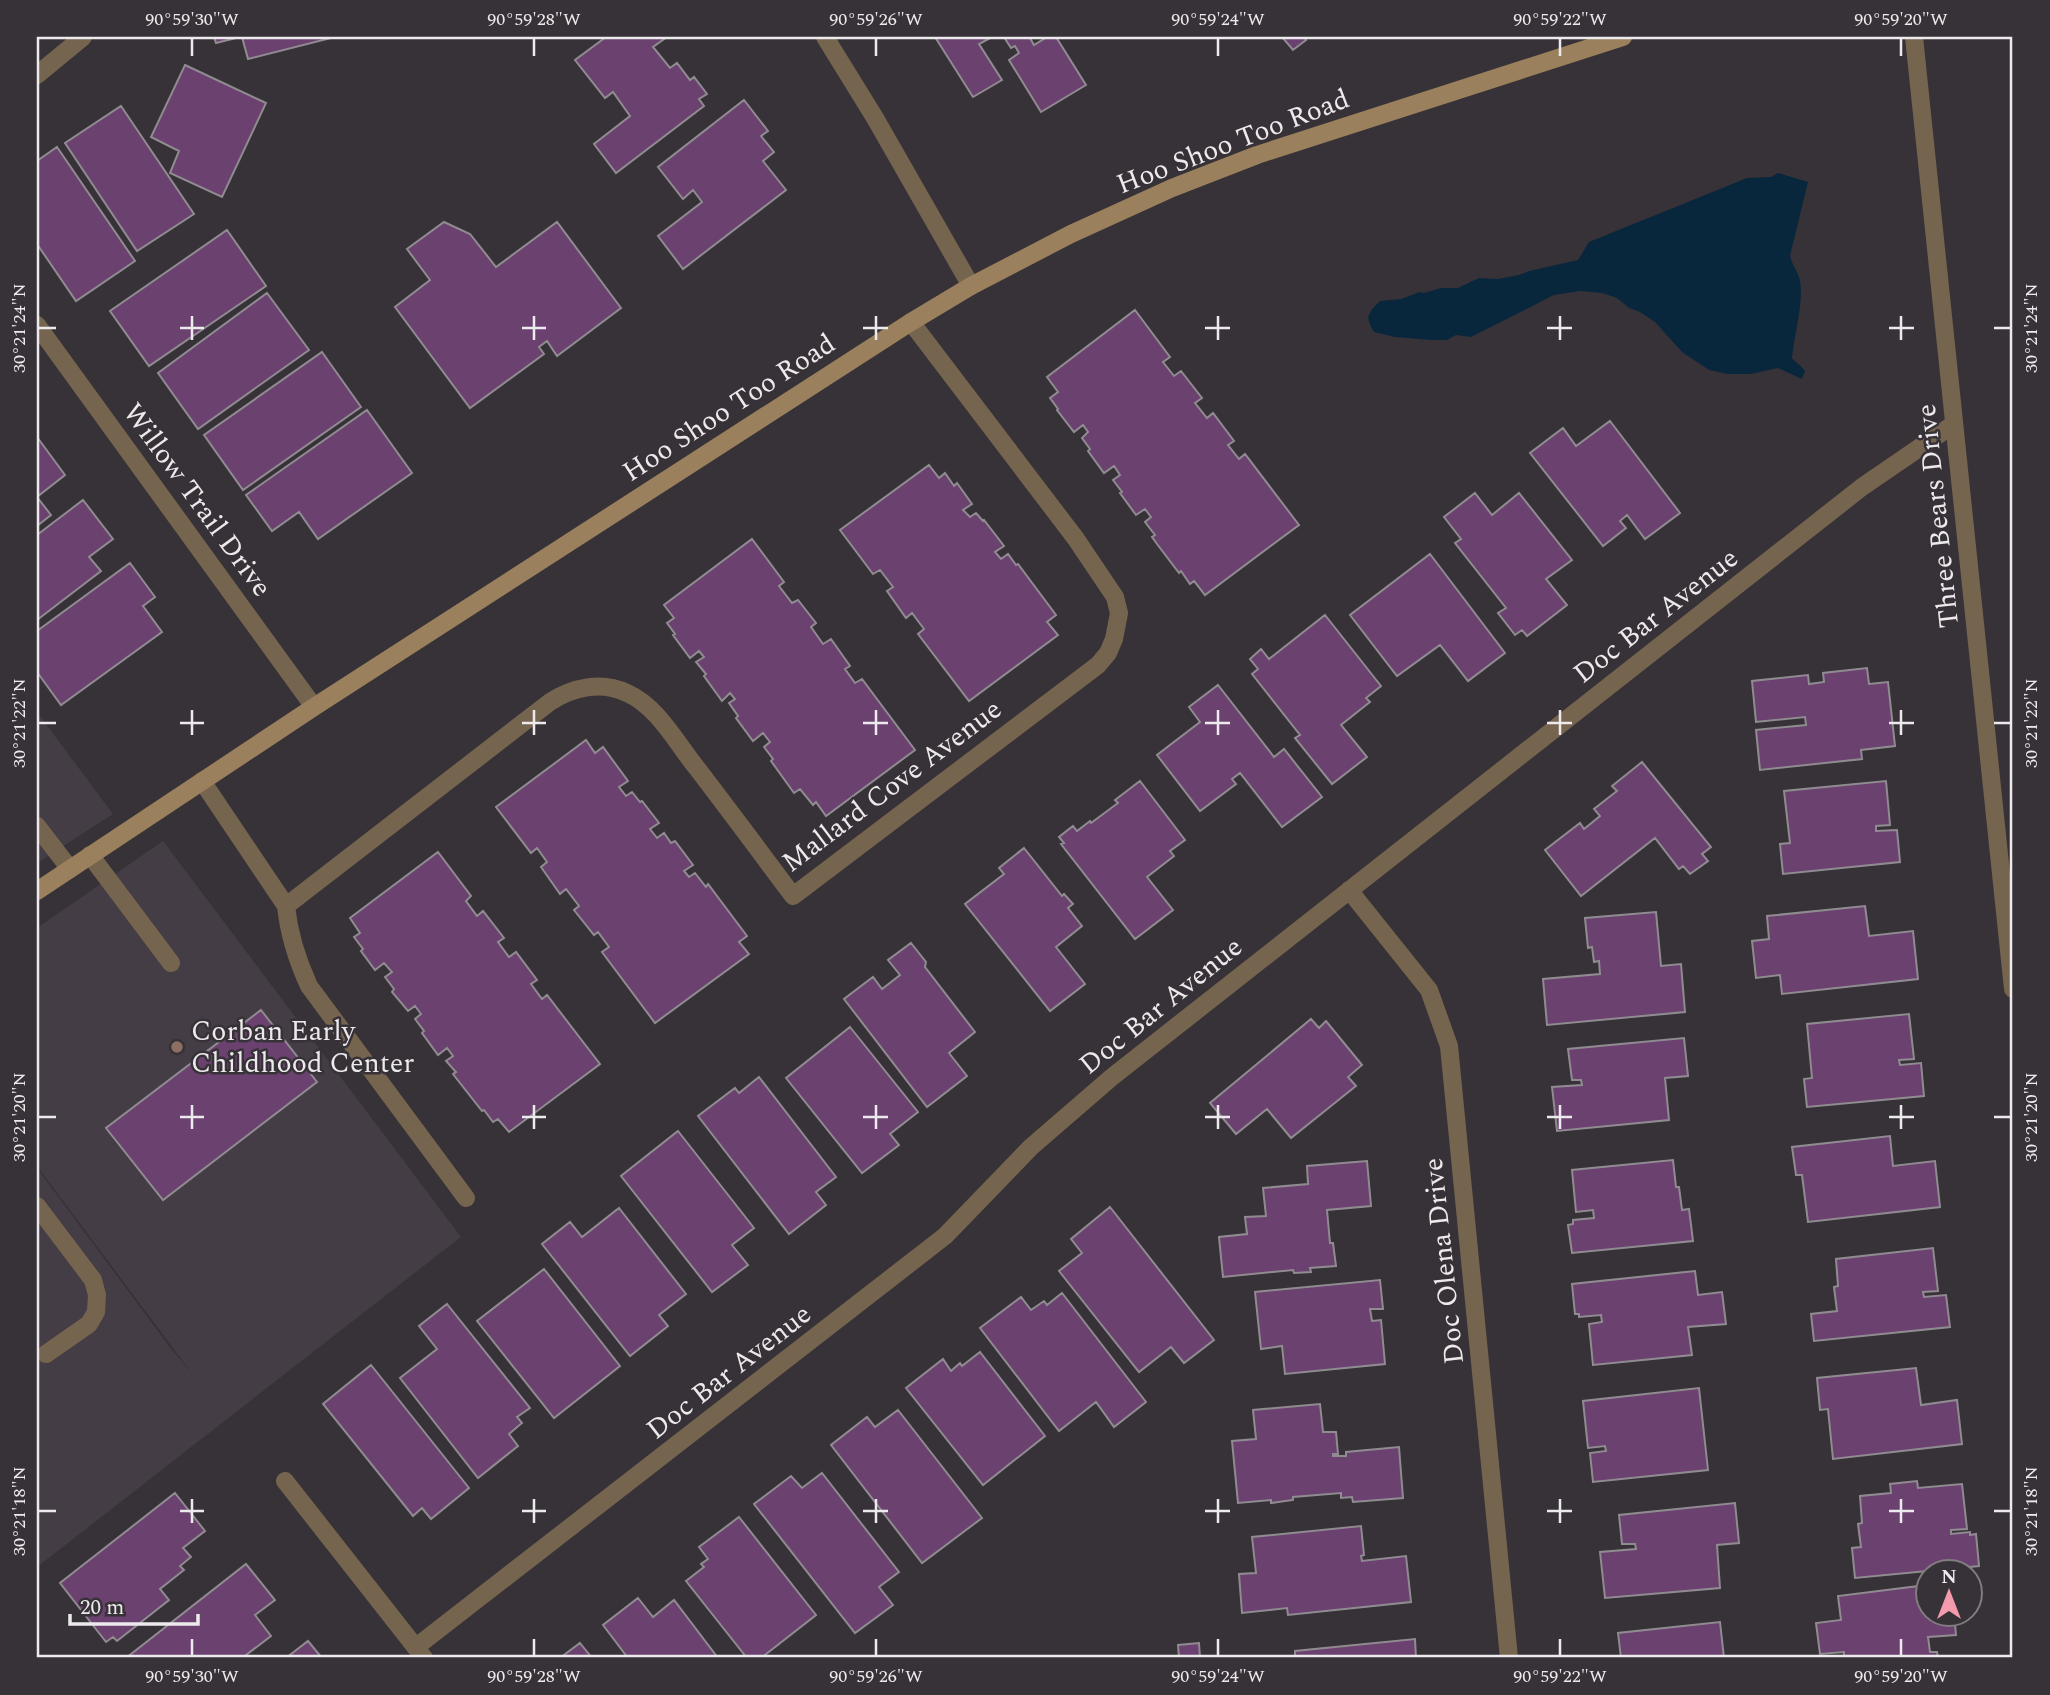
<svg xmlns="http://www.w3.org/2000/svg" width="2050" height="1695" viewBox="0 0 2050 1695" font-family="Spectral,serif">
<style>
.built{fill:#453d45}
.water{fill:#09273c}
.building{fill:#6a416f;stroke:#908b91;stroke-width:2}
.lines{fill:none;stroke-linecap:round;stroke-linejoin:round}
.lane{stroke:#75654f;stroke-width:18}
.street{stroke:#75654f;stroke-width:18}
.secondary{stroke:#9a805c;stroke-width:18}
.ticks{fill:none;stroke:#edeaed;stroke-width:2.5}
.education-dot{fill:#8d6e63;stroke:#373237;stroke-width:2.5}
.labels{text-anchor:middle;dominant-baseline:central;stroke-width:5;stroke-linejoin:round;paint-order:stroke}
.street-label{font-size:28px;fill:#edeaed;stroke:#373237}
.poi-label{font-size:28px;fill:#edeaed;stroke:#373237;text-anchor:start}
.neatline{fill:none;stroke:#edeaed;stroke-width:2.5}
.ticks-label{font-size:18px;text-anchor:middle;fill:#edeaed}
</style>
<rect width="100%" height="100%" fill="#373237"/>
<path class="built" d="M 37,712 L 113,814 L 37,863 Z
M 163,841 L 461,1237 L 37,1567 L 37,1168 L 169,1346 L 193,1375 L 37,1166 L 37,928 Z"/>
<path class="water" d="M 1778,173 L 1808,182 L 1790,256 C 1792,265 1798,271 1800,281 C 1804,301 1794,336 1792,358 C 1796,363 1801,365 1805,371 L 1802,379 L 1778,368 L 1751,374 L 1728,374 L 1709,370 L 1682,352 L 1655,322 L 1640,312 L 1629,308 L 1617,298 L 1602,293 L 1580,291 L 1554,295 L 1471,337 L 1456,335 L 1447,340 L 1432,340 L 1395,337 L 1374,332 L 1370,325 L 1368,317 L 1372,309 L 1380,301 L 1401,299 L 1420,292 L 1424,293 L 1441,288 L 1458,288 L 1479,278 L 1498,279 L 1519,275 L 1529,271 L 1578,260 L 1589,242 L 1747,178 L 1771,177 Z"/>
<path class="building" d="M 214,37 L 240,37 L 216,43 Z
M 242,37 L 330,37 L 331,38 L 248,59 Z
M 606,37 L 667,37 L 653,47 L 670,68 L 677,63 L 690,80 L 694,77 L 707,94 L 699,99 L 704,106 L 616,173 L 594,144 L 630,116 L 613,92 L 605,98 L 575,60 Z
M 935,37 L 992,37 L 979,44 L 1002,80 L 973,97 Z
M 1004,37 L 1033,37 L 1030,38 L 1034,45 L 1047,37 L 1056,37 L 1086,85 L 1041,112 L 1009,60 L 1019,53 L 1015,46 L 1011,48 Z
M 1282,37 L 1304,37 L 1306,40 L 1293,50 Z
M 185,65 L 266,103 L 222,197 L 170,173 L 179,151 L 151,137 Z
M 744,100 L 768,131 L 761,136 L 774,152 L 763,161 L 786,190 L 683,269 L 658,236 L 702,202 L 693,190 L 683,199 L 658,167 Z
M 121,106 L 194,214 L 137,251 L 65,143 Z
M 57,147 L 135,261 L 76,301 L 37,244 L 37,161 Z
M 444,222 L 470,234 L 496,267 L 557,222 L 621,308 L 557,356 L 547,341 L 539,347 L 544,354 L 470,408 L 395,307 L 430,280 L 407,249 Z
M 227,230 L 266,286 L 149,366 L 110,311 Z
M 267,293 L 309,350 L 198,429 L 158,373 Z
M 1135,310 L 1170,357 L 1163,362 L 1174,376 L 1181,371 L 1202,398 L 1195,403 L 1207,418 L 1213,413 L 1234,441 L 1228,445 L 1239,459 L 1245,454 L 1299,525 L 1205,595 L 1194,581 L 1190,584 L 1181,571 L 1179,573 L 1157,544 L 1152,537 L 1155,535 L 1145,522 L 1151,517 L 1145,509 L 1136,515 L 1120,493 L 1122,492 L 1113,480 L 1120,475 L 1114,466 L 1104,473 L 1088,451 L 1090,449 L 1082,438 L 1088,432 L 1083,425 L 1074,432 L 1057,410 L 1058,409 L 1050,398 L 1058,392 L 1047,377 Z
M 322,352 L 361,407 L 243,490 L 204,435 Z
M 367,410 L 412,473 L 318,539 L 299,512 L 272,531 L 246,495 Z
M 1610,421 L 1680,513 L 1645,539 L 1627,515 L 1620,521 L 1626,528 L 1603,546 L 1530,453 L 1563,428 L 1576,446 Z
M 37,437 L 65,475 L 37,497 L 51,515 L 37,526 Z
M 929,465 L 939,478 L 945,473 L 954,486 L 957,483 L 972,504 L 963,510 L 970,517 L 976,513 L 983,521 L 984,520 L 1004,546 L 995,552 L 1001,559 L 1008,554 L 1016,565 L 1018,564 L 1056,615 L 1047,622 L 1058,635 L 969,701 L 918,634 L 924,629 L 912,613 L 906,618 L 887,591 L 893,587 L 880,570 L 873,574 L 840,530 Z
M 1475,493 L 1492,515 L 1519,493 L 1572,560 L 1546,579 L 1567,605 L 1527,636 L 1522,630 L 1515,635 L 1498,613 L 1506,608 L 1455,543 L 1461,539 L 1444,517 Z
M 83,500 L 113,539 L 89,557 L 101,571 L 37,620 L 37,535 Z
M 752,539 L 784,582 L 779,586 L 792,603 L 798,600 L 816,623 L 811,627 L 823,644 L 831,639 L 850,666 L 845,669 L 855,683 L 862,679 L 915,750 L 826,816 L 816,802 L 813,805 L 800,789 L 794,793 L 771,761 L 773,759 L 764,747 L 770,742 L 763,733 L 753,741 L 736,718 L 738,716 L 729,703 L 735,699 L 730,693 L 722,701 L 704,676 L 706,674 L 696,662 L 704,657 L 699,651 L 690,658 L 673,635 L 675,634 L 667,623 L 674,618 L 664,605 Z
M 1430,554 L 1505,653 L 1468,681 L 1440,645 L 1397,676 L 1350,615 Z
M 130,563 L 155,597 L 143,606 L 162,632 L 61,705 L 37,672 L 37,631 Z
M 1325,615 L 1381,686 L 1366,698 L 1370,702 L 1341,725 L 1367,757 L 1332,784 L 1295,738 L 1300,735 L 1252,674 L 1258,669 L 1250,659 L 1261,649 L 1269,659 Z
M 1867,668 L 1869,684 L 1888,682 L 1895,746 L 1861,750 L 1862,759 L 1760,770 L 1756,730 L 1806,725 L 1805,717 L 1756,722 L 1752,681 L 1808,675 L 1809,684 L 1824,682 L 1823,673 Z
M 1218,685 L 1274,757 L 1284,749 L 1322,797 L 1282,827 L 1240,773 L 1232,779 L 1236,784 L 1200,811 L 1157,755 L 1200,722 L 1189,707 Z
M 586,740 L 595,753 L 603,747 L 628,781 L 619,787 L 626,796 L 632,792 L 640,802 L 642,801 L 659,823 L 650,829 L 657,838 L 664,833 L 671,843 L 675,841 L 693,865 L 684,871 L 689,877 L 695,873 L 706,887 L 708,884 L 747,936 L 739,942 L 749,954 L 655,1023 L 602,952 L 609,947 L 598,932 L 594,935 L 574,910 L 579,906 L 566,889 L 560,894 L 541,867 L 547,862 L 537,848 L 531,853 L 496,807 Z
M 1642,762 L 1711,847 L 1702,854 L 1708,861 L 1690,874 L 1683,866 L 1679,869 L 1655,838 L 1581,896 L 1545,850 L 1580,823 L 1584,829 L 1600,816 L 1594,809 L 1617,791 L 1612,786 Z
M 1140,781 L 1185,840 L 1170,851 L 1174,856 L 1147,877 L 1173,910 L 1135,939 L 1061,844 L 1064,843 L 1059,837 L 1073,826 L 1077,831 L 1090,821 L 1091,823 L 1118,803 L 1115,800 Z
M 1886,781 L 1890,825 L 1876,826 L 1876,831 L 1897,830 L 1900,862 L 1783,874 L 1780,844 L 1790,843 L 1784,791 Z
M 1024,848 L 1062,896 L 1064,894 L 1073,904 L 1068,908 L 1082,926 L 1056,947 L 1085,984 L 1050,1011 L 965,904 L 1004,874 L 999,868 Z
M 438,852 L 471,896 L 466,901 L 477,916 L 483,911 L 504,938 L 498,942 L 509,957 L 516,952 L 537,980 L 531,984 L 542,999 L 547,995 L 600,1064 L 509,1132 L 498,1119 L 493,1122 L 484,1110 L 482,1111 L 453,1074 L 456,1072 L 446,1061 L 453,1056 L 447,1048 L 438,1055 L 422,1033 L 424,1031 L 415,1019 L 421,1014 L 415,1006 L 408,1011 L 392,992 L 394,989 L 385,977 L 392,972 L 384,963 L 375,970 L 361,951 L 363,949 L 354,937 L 360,933 L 350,918 Z
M 1865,906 L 1869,936 L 1913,931 L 1918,979 L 1782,994 L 1780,975 L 1756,978 L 1752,941 L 1769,939 L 1767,916 Z
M 1656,912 L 1661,966 L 1681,964 L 1685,1012 L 1547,1025 L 1543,979 L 1600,974 L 1599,961 L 1594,962 L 1592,947 L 1588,948 L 1585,918 Z
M 911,943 L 926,962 L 925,967 L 975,1032 L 949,1053 L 967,1076 L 927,1107 L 844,999 L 873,977 L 882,989 L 900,975 L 888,960 Z
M 261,1010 L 317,1082 L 163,1200 L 106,1128 Z
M 1909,1014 L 1914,1059 L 1899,1060 L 1900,1065 L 1921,1063 L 1924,1096 L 1807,1107 L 1804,1079 L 1812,1078 L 1807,1024 Z
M 1311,1019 L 1319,1028 L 1326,1021 L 1362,1065 L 1348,1077 L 1356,1086 L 1291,1138 L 1267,1109 L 1236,1134 L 1210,1103 Z
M 850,1027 L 918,1112 L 890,1134 L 899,1145 L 862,1173 L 786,1078 Z
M 1684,1038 L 1688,1076 L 1665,1078 L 1669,1120 L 1557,1131 L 1552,1087 L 1582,1085 L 1581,1080 L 1572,1080 L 1568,1049 Z
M 759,1077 L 836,1177 L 816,1192 L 826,1205 L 789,1234 L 698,1116 L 735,1088 L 739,1093 Z
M 678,1131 L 754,1228 L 732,1245 L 748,1265 L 712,1292 L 621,1176 Z
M 1890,1136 L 1893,1166 L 1935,1161 L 1940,1207 L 1808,1222 L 1802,1175 L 1796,1175 L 1792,1147 Z
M 1673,1160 L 1676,1187 L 1679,1187 L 1682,1210 L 1689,1209 L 1693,1241 L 1572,1253 L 1568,1225 L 1573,1224 L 1573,1220 L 1594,1218 L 1593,1210 L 1576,1212 L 1572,1170 Z
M 1367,1161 L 1371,1206 L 1327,1210 L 1330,1243 L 1333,1243 L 1336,1266 L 1310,1268 L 1311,1272 L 1294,1273 L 1293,1270 L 1223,1277 L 1219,1237 L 1247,1234 L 1245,1217 L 1266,1216 L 1263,1188 L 1308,1184 L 1307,1166 Z
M 1110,1207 L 1214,1340 L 1184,1363 L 1171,1347 L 1139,1372 L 1059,1271 L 1082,1253 L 1071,1239 Z
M 619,1208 L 686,1294 L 659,1315 L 668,1326 L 630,1356 L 542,1244 L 570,1222 L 582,1237 Z
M 1933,1248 L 1938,1291 L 1923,1292 L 1924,1297 L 1946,1295 L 1950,1327 L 1814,1341 L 1811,1314 L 1837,1311 L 1834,1287 L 1838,1286 L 1836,1259 Z
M 544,1269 L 620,1366 L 554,1418 L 477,1321 Z
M 1695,1271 L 1698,1295 L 1722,1292 L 1726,1324 L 1688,1327 L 1692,1355 L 1593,1365 L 1589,1324 L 1602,1322 L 1601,1315 L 1579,1317 L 1579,1314 L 1575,1314 L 1572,1284 Z
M 1380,1280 L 1383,1309 L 1370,1309 L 1372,1321 L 1381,1320 L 1385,1364 L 1285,1374 L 1282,1346 L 1261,1349 L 1255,1292 Z
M 1062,1293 L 1146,1402 L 1114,1427 L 1096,1402 L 1059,1431 L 980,1328 L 1021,1297 L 1031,1310 L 1044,1301 L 1047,1305 Z
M 447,1304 L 530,1408 L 517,1417 L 522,1423 L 509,1434 L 518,1446 L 478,1478 L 400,1378 L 437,1349 L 419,1326 Z
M 980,1352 L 1045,1436 L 983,1485 L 906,1388 L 943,1359 L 951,1371 L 960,1363 L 962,1366 Z
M 371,1365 L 469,1488 L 431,1519 L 422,1508 L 413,1516 L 323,1404 Z
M 1916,1368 L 1921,1405 L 1957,1400 L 1962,1444 L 1833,1459 L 1828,1409 L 1820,1410 L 1817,1378 Z
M 1699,1388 L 1708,1470 L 1593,1482 L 1590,1453 L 1606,1451 L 1605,1446 L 1588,1448 L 1583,1401 Z
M 1320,1404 L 1323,1432 L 1336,1432 L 1338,1454 L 1333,1454 L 1333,1456 L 1346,1456 L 1346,1452 L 1399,1447 L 1403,1498 L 1353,1502 L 1352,1497 L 1341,1498 L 1341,1493 L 1293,1497 L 1293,1500 L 1271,1503 L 1271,1500 L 1238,1503 L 1232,1441 L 1256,1439 L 1253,1410 Z
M 898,1410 L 982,1518 L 922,1563 L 831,1445 L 867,1417 L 875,1427 Z
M 822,1473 L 899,1572 L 879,1587 L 893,1605 L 855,1633 L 754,1504 L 791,1476 L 802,1488 Z
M 1917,1481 L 1918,1488 L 1962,1484 L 1967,1529 L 1951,1530 L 1951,1534 L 1970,1532 L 1970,1535 L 1976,1534 L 1979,1566 L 1855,1578 L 1852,1548 L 1861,1547 L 1858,1524 L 1862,1523 L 1860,1496 L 1891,1493 L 1890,1484 Z
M 175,1493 L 205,1531 L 183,1548 L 191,1557 L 180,1566 L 184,1570 L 160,1589 L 169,1600 L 117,1641 L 113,1637 L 106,1642 L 60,1583 Z
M 1735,1503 L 1739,1543 L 1717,1545 L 1720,1588 L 1605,1598 L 1600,1552 L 1636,1549 L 1635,1544 L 1622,1544 L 1619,1515 Z
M 739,1517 L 816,1615 L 761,1658 L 747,1658 L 686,1581 L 704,1567 L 701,1564 L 708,1559 L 699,1547 Z
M 1361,1526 L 1364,1555 L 1361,1556 L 1362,1561 L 1406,1556 L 1411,1602 L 1288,1615 L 1287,1608 L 1242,1613 L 1239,1574 L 1256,1573 L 1252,1537 Z
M 246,1564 L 275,1600 L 255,1615 L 271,1636 L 242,1658 L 126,1658 Z
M 1927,1585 L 1927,1614 L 1954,1614 L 1956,1635 L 1928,1637 L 1930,1652 L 1937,1652 L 1938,1658 L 1844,1658 L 1844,1652 L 1820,1654 L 1816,1623 L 1841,1620 L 1838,1596 Z
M 638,1598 L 653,1617 L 674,1600 L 718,1658 L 628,1658 L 603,1625 Z
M 1720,1622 L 1724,1658 L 1621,1658 L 1618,1633 Z
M 1415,1639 L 1416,1658 L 1295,1658 L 1295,1651 Z
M 308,1641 L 322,1658 L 286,1658 Z
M 580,1643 L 592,1658 L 560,1658 Z
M 1199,1643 L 1200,1658 L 1179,1658 L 1178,1645 Z"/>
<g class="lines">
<path class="lane" d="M 37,826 L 70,869
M 90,855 L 171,963
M 37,1206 L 93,1280 L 97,1295 L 96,1312 L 89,1324 L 46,1354"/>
<path class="street" d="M 825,37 L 875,118 L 971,286
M 1914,37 L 2013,989
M 37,75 L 83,37
M 37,325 L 314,707
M 202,781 L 286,906 C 289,935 297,960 309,986 L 466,1198
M 1349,890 L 1429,990 L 1449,1046 L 1509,1658
M 286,906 L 550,702 C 573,687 601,681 627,693 C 657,706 676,742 696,767 C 729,810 761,853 793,896 L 1098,665 L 1108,653 L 1114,639 L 1119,613 L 1115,597 L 1076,539 L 911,322
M 285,1481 L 424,1658
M 416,1647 L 945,1236 L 1031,1147 L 1112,1077 L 1862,487 L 1954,424"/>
<path class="secondary" d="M 37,891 L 314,707 L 911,322 L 971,286 L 1071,234 L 1172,188 L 1257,155 L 1623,37"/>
</g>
<path class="ticks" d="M 192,38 L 192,56M 534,38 L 534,56M 876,38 L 876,56M 1218,38 L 1218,56M 1560,38 L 1560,56M 1901,38 L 1901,56M 192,316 L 192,340M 534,316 L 534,340M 876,316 L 876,340M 1218,316 L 1218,340M 1560,316 L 1560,340M 1901,316 L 1901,340M 38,328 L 56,328M 180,328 L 204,328M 522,328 L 546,328M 863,328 L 888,328M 1205,328 L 1230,328M 1547,328 L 1572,328M 1889,328 L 1914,328M 1994,328 L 2011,328M 192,710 L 192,735M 534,710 L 534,735M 876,710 L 876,735M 1218,710 L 1218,735M 1560,710 L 1560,735M 1901,710 L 1901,735M 38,723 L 56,723M 180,723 L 204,723M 522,723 L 546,723M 863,723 L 888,723M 1205,723 L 1230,723M 1547,723 L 1572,723M 1889,723 L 1914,723M 1994,723 L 2011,723M 192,1105 L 192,1129M 534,1105 L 534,1129M 876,1105 L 876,1129M 1218,1105 L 1218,1129M 1560,1105 L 1560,1129M 1901,1105 L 1901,1129M 38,1117 L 56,1117M 180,1117 L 204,1117M 522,1117 L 546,1117M 863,1117 L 888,1117M 1205,1117 L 1230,1117M 1547,1117 L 1572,1117M 1889,1117 L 1914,1117M 1994,1117 L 2011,1117M 192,1499 L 192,1523M 534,1499 L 534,1523M 876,1499 L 876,1523M 1218,1499 L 1218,1523M 1560,1499 L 1560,1523M 1901,1499 L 1901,1523M 38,1511 L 56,1511M 180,1511 L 204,1511M 522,1511 L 546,1511M 863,1511 L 888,1511M 1205,1511 L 1230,1511M 1547,1511 L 1572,1511M 1889,1511 L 1914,1511M 1994,1511 L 2011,1511M 192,1639 L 192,1656M 534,1639 L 534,1656M 876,1639 L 876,1656M 1218,1639 L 1218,1656M 1560,1639 L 1560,1656M 1901,1639 L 1901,1656"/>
<circle class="education-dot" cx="177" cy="1047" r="7"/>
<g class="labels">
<g class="street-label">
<text transform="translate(1233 142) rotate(-21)">Hoo Shoo Too Road</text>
<text transform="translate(729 408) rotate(-33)">Hoo Shoo Too Road</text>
<text transform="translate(197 500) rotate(54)">Willow Trail Drive</text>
<text transform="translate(1938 516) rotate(-96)">Three Bears Drive</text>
<text transform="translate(1656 616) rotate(-38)">Doc Bar Avenue</text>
<text transform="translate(892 786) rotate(-37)">Mallard Cove Avenue</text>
<text transform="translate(1161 1006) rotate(-39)">Doc Bar Avenue</text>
<text transform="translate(1444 1261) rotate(-96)">Doc Olena Drive</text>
<text transform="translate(729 1372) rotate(-38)">Doc Bar Avenue</text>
</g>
<g class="poi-label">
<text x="191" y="1031">Corban Early<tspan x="191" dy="32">Childhood Center</tspan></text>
</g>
</g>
<rect width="2050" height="1695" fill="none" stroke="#373237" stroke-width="77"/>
<g transform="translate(1949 1593)"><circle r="33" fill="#373237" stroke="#807c80" stroke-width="2"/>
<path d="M0-5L12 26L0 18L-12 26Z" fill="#f39aac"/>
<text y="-10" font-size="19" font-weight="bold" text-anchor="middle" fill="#edeaed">N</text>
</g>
<path d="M70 1614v10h128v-10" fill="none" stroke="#edeaed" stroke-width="3.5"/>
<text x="80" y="1614" font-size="21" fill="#edeaed" stroke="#373237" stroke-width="5" paint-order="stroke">20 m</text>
<rect x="38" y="38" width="1973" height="1618" class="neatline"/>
<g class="ticks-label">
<text x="192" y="25">90°59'30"W</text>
<text x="534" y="25">90°59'28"W</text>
<text x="876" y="25">90°59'26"W</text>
<text x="1218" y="25">90°59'24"W</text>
<text x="1560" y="25">90°59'22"W</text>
<text x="1901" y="25">90°59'20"W</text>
<text transform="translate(19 328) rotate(-90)" y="6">30°21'24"N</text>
<text transform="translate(2031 328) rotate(-90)" y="6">30°21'24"N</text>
<text transform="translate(19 723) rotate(-90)" y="6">30°21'22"N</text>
<text transform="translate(2031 723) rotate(-90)" y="6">30°21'22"N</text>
<text transform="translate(19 1117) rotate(-90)" y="6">30°21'20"N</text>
<text transform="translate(2031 1117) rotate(-90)" y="6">30°21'20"N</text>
<text transform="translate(19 1511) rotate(-90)" y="6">30°21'18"N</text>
<text transform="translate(2031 1511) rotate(-90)" y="6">30°21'18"N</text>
<text x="192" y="1682">90°59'30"W</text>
<text x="534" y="1682">90°59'28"W</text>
<text x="876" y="1682">90°59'26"W</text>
<text x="1218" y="1682">90°59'24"W</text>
<text x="1560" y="1682">90°59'22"W</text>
<text x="1901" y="1682">90°59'20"W</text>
</g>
</svg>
